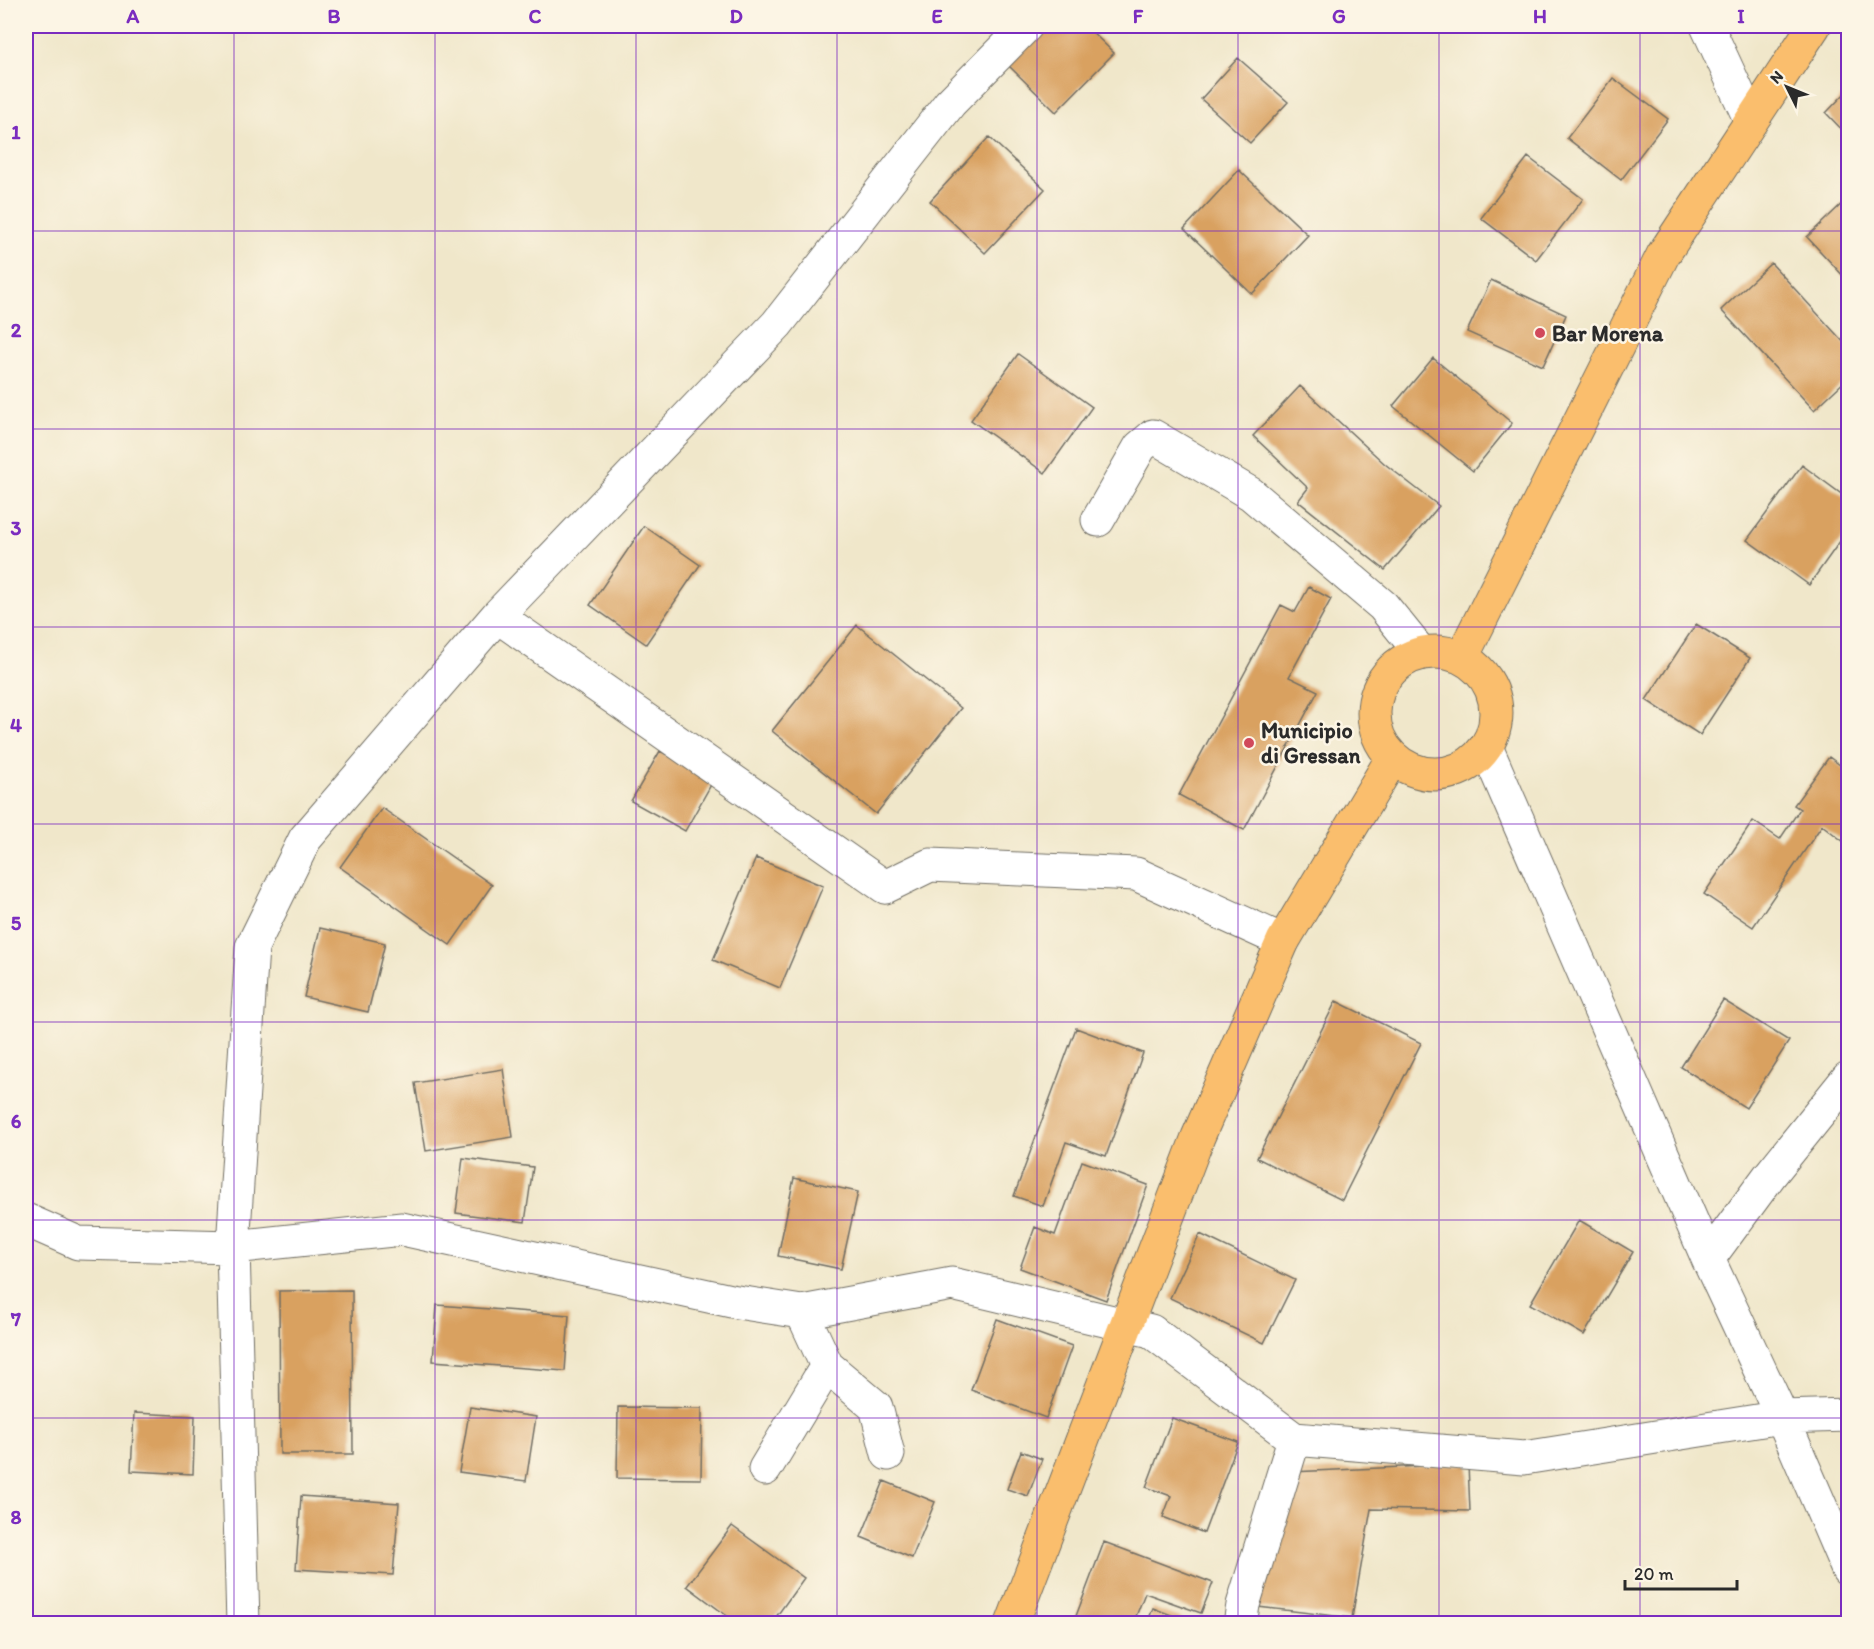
<svg xmlns="http://www.w3.org/2000/svg" width="1874" height="1649" viewBox="0 0 1874 1649" font-family="Itim,sans-serif">
<style>
.building{fill:#d9a161}
.lines{fill:none;stroke-linecap:round;stroke-linejoin:round}
.minor-casing{stroke:#706d63;stroke-width:35}
.major-casing{stroke:#706d63;stroke-width:35}
.minor{stroke:#fff;stroke-width:33}
.major{stroke:#fabe6d;stroke-width:33}
.grid{fill:none;stroke:#7b2cbf;stroke-width:1.5;stroke-opacity:0.55}
.poi-dot{fill:#d1495b;stroke:#fcf5e5;stroke-width:2}
.labels{text-anchor:middle;dominant-baseline:central;stroke-width:5;stroke-linejoin:round;paint-order:stroke}
.poi-label{font-size:22px;font-weight:bold;fill:#2b2b2b;stroke:#fcf5e5;text-anchor:start}
.neatline{fill:none;stroke:#7b2cbf;stroke-width:2}
.grid-label{font-size:20px;text-anchor:middle;font-weight:bold;fill:#7b2cbf}
</style>
<rect width="100%" height="100%" fill="#fcf5e5"/>
<filter id="ink" filterUnits="userSpaceOnUse"><feTurbulence type="fractalNoise" baseFrequency=".0167" numOctaves="2"/><feDisplacementMap in="SourceGraphic" scale="12" xChannelSelector="R" yChannelSelector="G"/><feConvolveMatrix kernelMatrix="1 2 1 2 8 2 1 2 1" color-interpolation-filters="sRGB"/></filter>
<filter id="wash" filterUnits="userSpaceOnUse"><feTurbulence type="fractalNoise" baseFrequency=".008" numOctaves="4" result="noise"/><feDisplacementMap in="SourceGraphic" scale="24" xChannelSelector="R" yChannelSelector="G"/><feGaussianBlur stdDeviation="1.35" result="paint"/><feColorMatrix in="noise" values="0 0 0 0 0 0 0 0 0 0 0 0 0 0 0 0 0 1.4 0 .05"/><feComposite in="paint" operator="in"/></filter>
<g filter="url(#wash)">
<rect width="100%" height="100%" fill="#f0e7ca"/>
<g id="blocks">
<path class="building" d="M 1047,26 L 1086,26 L 1114,53 L 1056,112 L 1008,65 Z
M 1238,58 L 1288,102 L 1250,143 L 1201,99 Z
M 1613,78 L 1668,119 L 1621,180 L 1567,138 Z
M 1848,90 L 1848,136 L 1826,113 Z
M 989,137 L 1045,189 L 985,253 L 930,201 Z
M 1528,157 L 1583,199 L 1536,260 L 1481,218 Z
M 1239,170 L 1308,235 L 1252,294 L 1184,229 Z
M 1848,198 L 1848,281 L 1807,237 Z
M 1771,263 L 1848,347 L 1848,378 L 1814,410 L 1721,310 Z
M 1491,280 L 1566,315 L 1543,366 L 1467,332 Z
M 1018,354 L 1092,407 L 1045,473 L 971,420 Z
M 1433,358 L 1512,423 L 1473,471 L 1393,406 Z
M 1300,386 L 1385,464 L 1439,506 L 1385,570 L 1298,501 L 1308,488 L 1253,436 Z
M 1802,465 L 1848,499 L 1848,530 L 1809,585 L 1747,540 Z
M 644,526 L 700,565 L 646,644 L 590,605 Z
M 1309,587 L 1331,599 L 1289,677 L 1318,691 L 1244,830 L 1179,795 L 1281,605 L 1295,612 Z
M 1696,624 L 1750,658 L 1700,735 L 1646,700 Z
M 857,625 L 961,708 L 876,814 L 772,731 Z
M 660,751 L 713,781 L 685,831 L 631,801 Z
M 1829,757 L 1848,771 L 1848,845 L 1822,825 L 1753,927 L 1704,894 L 1753,821 L 1780,839 L 1800,809 L 1794,805 Z
M 382,808 L 492,885 L 450,945 L 340,867 Z
M 756,858 L 823,886 L 780,988 L 713,960 Z
M 320,928 L 385,943 L 368,1012 L 304,997 Z
M 1723,1000 L 1789,1041 L 1746,1108 L 1681,1067 Z
M 1336,1001 L 1421,1043 L 1342,1200 L 1257,1158 Z
M 1076,1028 L 1143,1053 L 1106,1156 L 1066,1142 L 1043,1206 L 1014,1196 Z
M 503,1069 L 513,1137 L 426,1151 L 415,1083 Z
M 463,1158 L 533,1167 L 525,1222 L 456,1213 Z
M 1082,1161 L 1148,1185 L 1106,1300 L 1020,1268 L 1035,1227 L 1055,1235 Z
M 794,1178 L 858,1192 L 841,1269 L 778,1256 Z
M 1579,1220 L 1633,1252 L 1584,1335 L 1530,1304 Z
M 1200,1234 L 1295,1280 L 1264,1343 L 1170,1298 Z
M 352,1290 L 353,1454 L 280,1454 L 279,1291 Z
M 437,1305 L 569,1315 L 565,1371 L 433,1361 Z
M 997,1319 L 1072,1346 L 1046,1418 L 971,1390 Z
M 470,1407 L 536,1417 L 526,1481 L 459,1472 Z
M 618,1407 L 702,1408 L 701,1479 L 617,1478 Z
M 134,1413 L 195,1416 L 193,1474 L 131,1471 Z
M 1172,1418 L 1238,1442 L 1204,1533 L 1163,1517 L 1171,1496 L 1146,1487 Z
M 1021,1451 L 1042,1459 L 1028,1496 L 1007,1489 Z
M 1468,1464 L 1470,1511 L 1371,1509 L 1352,1618 L 1250,1606 L 1291,1472 Z
M 884,1481 L 935,1502 L 912,1558 L 861,1537 Z
M 301,1496 L 399,1503 L 393,1575 L 296,1569 Z
M 732,1526 L 804,1578 L 771,1624 L 738,1624 L 687,1586 Z
M 1104,1542 L 1213,1583 L 1201,1613 L 1145,1593 L 1133,1624 L 1073,1624 Z
M 1153,1608 L 1192,1623 L 1192,1624 L 1147,1624 Z"/>
</g>
</g>
<g filter="url(#ink)">
<use href="#blocks" fill-opacity="0" stroke="#706d63" stroke-width="1.5"/>
<g class="lines">
<g class="minor-casing">
<path id="minor" d="M 1707,26 L 1750,119
M 1098,520 L 1140,447 L 1153,436 L 1251,494 L 1383,606 L 1421,653
M 497,616 L 885,887 L 930,865 L 1136,874 L 1283,941
M 1486,747 L 1708,1259 L 1782,1417 L 1848,1570
M 26,1220 L 78,1243 L 233,1247 L 402,1229 L 731,1301 L 802,1312 L 952,1284 L 1151,1331 L 1294,1439 L 1524,1458 L 1782,1417 L 1848,1415
M 1708,1259 L 1770,1175 L 1848,1078
M 802,1312 L 827,1366 L 876,1407 L 888,1454
M 765,1469 L 827,1366
M 243,1624 L 233,1247 L 252,947 L 305,839 L 497,616 L 777,324 L 950,103 L 1026,26
M 1240,1624 L 1243,1605 L 1294,1439"/>
</g>
<g class="major-casing">
<path id="major" d="M1374 713a61 61 0 1 1 122 0a61 61 0 1 1-122 0Z
M 1462,657 L 1663,255 L 1814,26
M 1012,1624 L 1198,1137 L 1283,941 L 1393,757"/>
</g>
<use href="#minor" class="minor"/>
<use href="#major" class="major"/>
</g>
</g>
<path class="grid" d="M 234,26 L 234,1624M 435,26 L 435,1624M 636,26 L 636,1624M 837,26 L 837,1624M 1037,26 L 1037,1624M 1238,26 L 1238,1624M 1439,26 L 1439,1624M 1640,26 L 1640,1624M 26,231 L 1848,231M 26,429 L 1848,429M 26,627 L 1848,627M 26,824 L 1848,824M 26,1022 L 1848,1022M 26,1220 L 1848,1220M 26,1418 L 1848,1418"/>
<g class="poi-dot">
<circle cx="1540" cy="333" r="6"/>
<circle cx="1249" cy="743" r="6"/>
</g>
<g class="labels">
<g class="poi-label">
<text x="1552" y="333">Bar Morena</text>
<text x="1261" y="730">Municipio<tspan x="1261" dy="25">di Gressan</tspan></text>
</g>
</g>
<rect width="1874" height="1649" fill="none" stroke="#fcf5e5" stroke-width="66"/>
<g transform="translate(1787 87) rotate(313)" stroke="#fcf5e5" stroke-width="4.5" paint-order="stroke">
<path d="M0-4.5L10 22L0 15L-10 22Z" fill="#2b2b2b"/>
<text y="-9" font-size="16" font-weight="bold" text-anchor="middle" fill="#2b2b2b">N</text>
</g>
<path d="M1625 1580v9h112v-9" fill="none" stroke="#2b2b2b" stroke-width="3"/>
<text x="1634" y="1580" font-size="18" fill="#2b2b2b" stroke="#fcf5e5" stroke-width="4.5" paint-order="stroke">20 m</text>
<rect x="33" y="33" width="1808" height="1583" class="neatline"/>
<g class="grid-label">
<text x="133" y="23">A</text>
<text x="334" y="23">B</text>
<text x="535" y="23">C</text>
<text x="736" y="23">D</text>
<text x="937" y="23">E</text>
<text x="1138" y="23">F</text>
<text x="1339" y="23">G</text>
<text x="1540" y="23">H</text>
<text x="1741" y="23">I</text>
<text x="16" y="139">1</text>
<text x="16" y="337">2</text>
<text x="16" y="535">3</text>
<text x="16" y="732">4</text>
<text x="16" y="930">5</text>
<text x="16" y="1128">6</text>
<text x="16" y="1326">7</text>
<text x="16" y="1524">8</text>
</g>
</svg>
